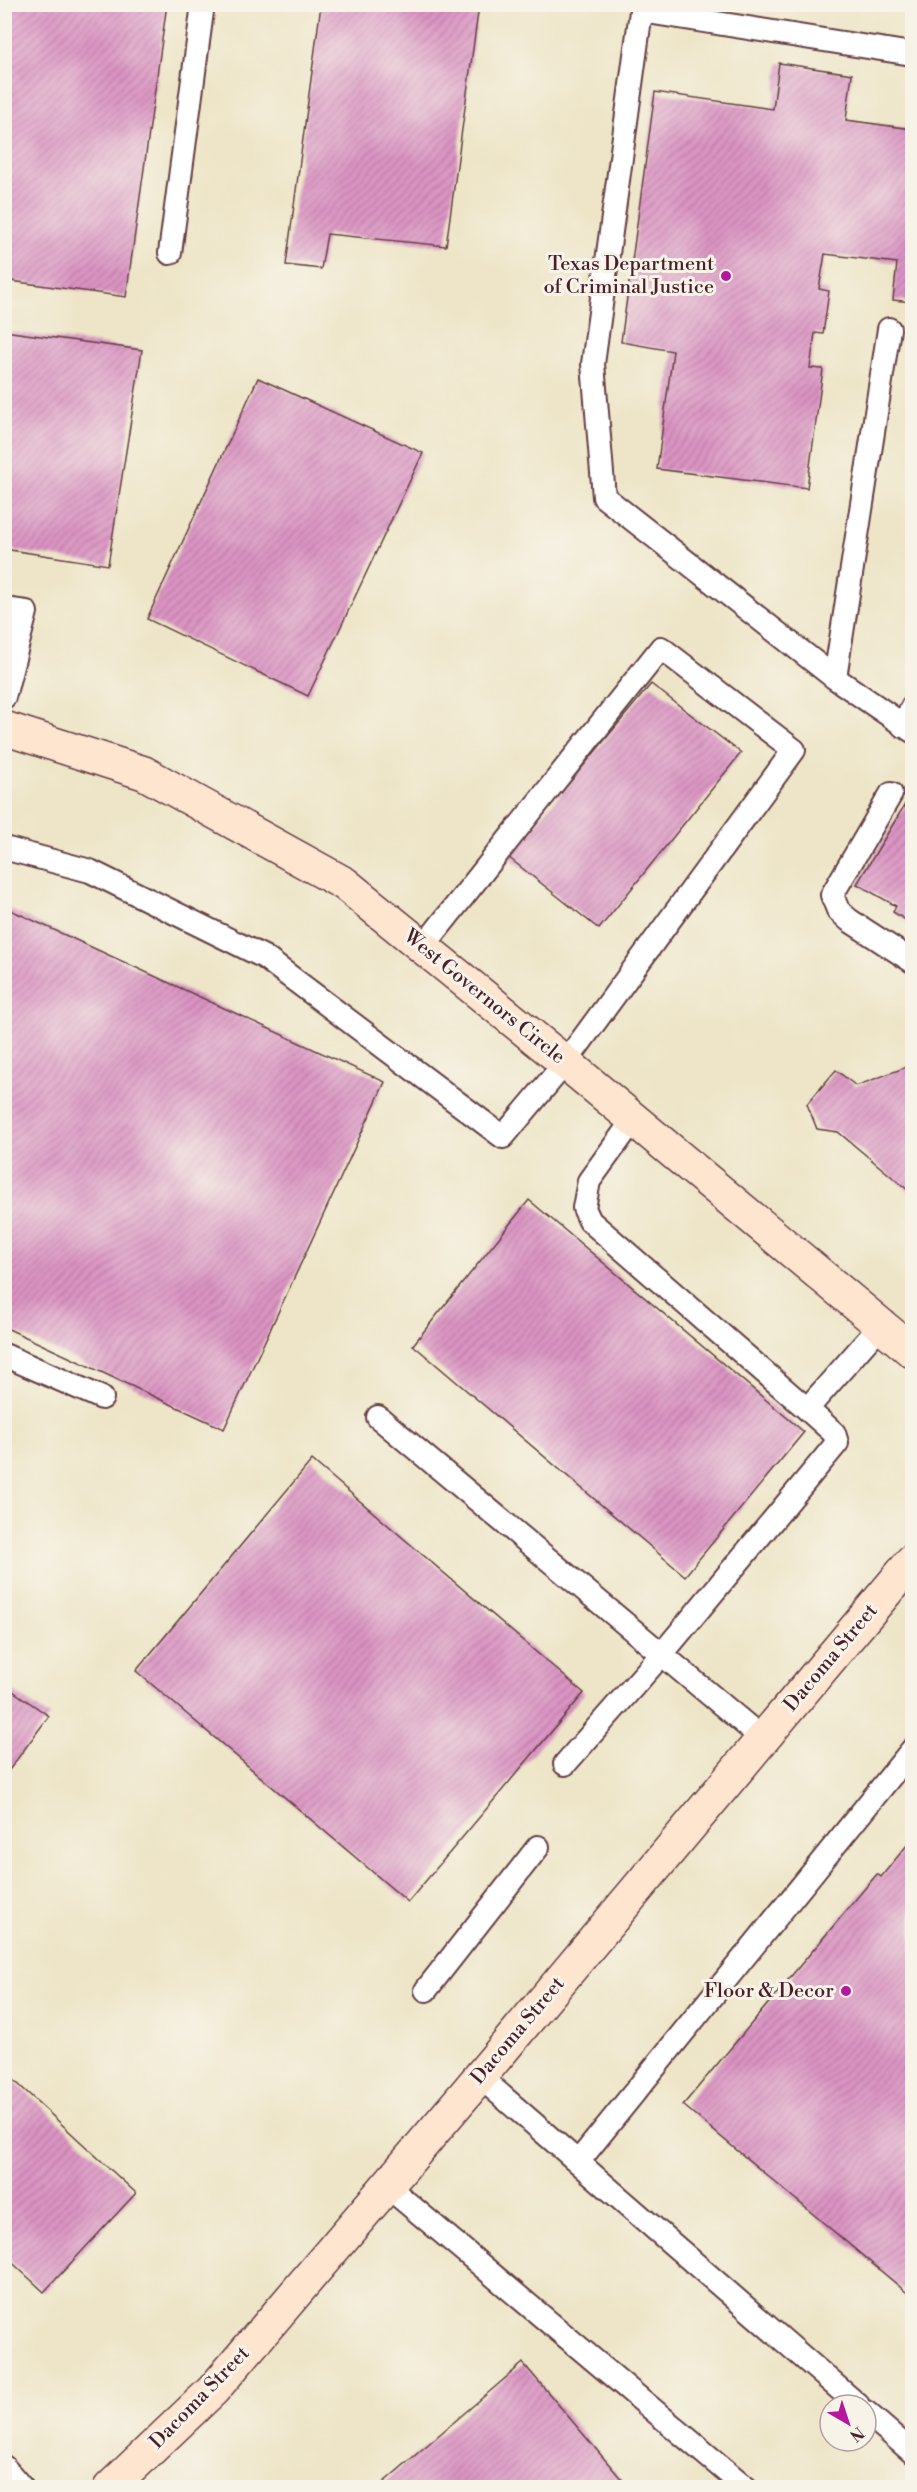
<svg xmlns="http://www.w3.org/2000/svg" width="917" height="2492" viewBox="0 0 917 2492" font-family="'Libre Bodoni',serif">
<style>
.building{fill:url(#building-hatch)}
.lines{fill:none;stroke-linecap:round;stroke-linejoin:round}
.lane-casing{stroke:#633d43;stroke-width:26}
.secondary-casing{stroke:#633d43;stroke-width:36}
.lane{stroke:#fff;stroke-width:22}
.secondary{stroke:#fde5d0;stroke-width:33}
.poi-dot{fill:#b5179e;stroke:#f7f3e8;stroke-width:2}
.labels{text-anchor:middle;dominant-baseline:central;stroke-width:6;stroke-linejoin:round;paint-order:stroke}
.poi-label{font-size:20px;fill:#4a1f2b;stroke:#f7f3e8;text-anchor:end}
.street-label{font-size:20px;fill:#4a1f2b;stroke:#f7f3e8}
</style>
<defs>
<pattern id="building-hatch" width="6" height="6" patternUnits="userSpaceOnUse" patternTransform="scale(1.5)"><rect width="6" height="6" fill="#dc94c4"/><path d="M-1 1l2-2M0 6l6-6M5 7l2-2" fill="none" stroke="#b4789f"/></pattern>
</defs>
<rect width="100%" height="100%" fill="#f7f3e8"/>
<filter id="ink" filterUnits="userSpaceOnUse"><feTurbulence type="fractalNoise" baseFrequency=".0167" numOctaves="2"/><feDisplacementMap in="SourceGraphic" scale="12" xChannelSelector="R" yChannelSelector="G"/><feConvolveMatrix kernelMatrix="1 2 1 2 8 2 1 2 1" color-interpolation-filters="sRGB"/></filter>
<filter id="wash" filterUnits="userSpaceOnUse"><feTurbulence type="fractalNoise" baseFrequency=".008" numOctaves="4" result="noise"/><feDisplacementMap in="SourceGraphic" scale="24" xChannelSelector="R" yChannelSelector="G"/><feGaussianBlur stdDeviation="1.35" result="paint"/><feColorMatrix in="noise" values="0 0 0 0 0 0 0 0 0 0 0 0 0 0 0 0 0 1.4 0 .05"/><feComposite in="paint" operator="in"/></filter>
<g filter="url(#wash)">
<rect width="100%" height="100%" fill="#eee5c8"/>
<g id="blocks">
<path class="building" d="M 4,4 L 167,4 L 126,297 L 4,280 Z
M 321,5 L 479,5 L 446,246 L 327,234 L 321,269 L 286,265 Z
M 779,63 L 852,74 L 846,120 L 912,129 L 912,302 L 893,300 L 897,263 L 825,254 L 819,289 L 829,291 L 823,334 L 815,333 L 810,368 L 823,369 L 807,488 L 657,469 L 673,351 L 621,342 L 655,92 L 773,109 Z
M 4,331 L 142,350 L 108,565 L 4,549 Z
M 258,378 L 423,453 L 308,696 L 147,619 Z
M 651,684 L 741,753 L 599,929 L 508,857 Z
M 907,801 L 912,804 L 912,924 L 893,912 L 896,906 L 857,884 Z
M 4,907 L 385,1082 L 224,1429 L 4,1327 Z
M 912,1065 L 912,1190 L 909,1191 L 838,1132 L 817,1129 L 807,1104 L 836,1070 L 856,1086 Z
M 529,1200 L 804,1432 L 685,1576 L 413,1345 Z
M 312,1460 L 584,1693 L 408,1902 L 136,1671 Z
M 4,1685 L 49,1716 L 4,1777 Z
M 912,1839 L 912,2297 L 683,2105 L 877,1874 L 881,1877 Z
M 4,2071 L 136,2193 L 44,2292 L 4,2255 Z
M 523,2363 L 629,2488 L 377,2488 Z"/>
</g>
</g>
<g filter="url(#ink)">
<use href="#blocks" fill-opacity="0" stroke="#633d43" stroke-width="1.5"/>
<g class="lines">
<g class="lane-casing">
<path id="lane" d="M 642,4 L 593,364 L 604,497 L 835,678 L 912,731
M 641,11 L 912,54
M 170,253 L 203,4
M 4,609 L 26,612 L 4,697
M 835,678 L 889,329
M 903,726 L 912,707
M 891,794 L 832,895 L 838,910 L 849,920 L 912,961
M 4,848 L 90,871 L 264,957 L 503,1137 L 565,1063 L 794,750 L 661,648 L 423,947
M 634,1119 L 589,1181 L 584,1208 L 590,1221 L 807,1409
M 4,1355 L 102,1398
M 378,1417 L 763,1739
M 565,1764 L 662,1654 L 837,1443 L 834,1433 L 807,1409 L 881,1325
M 426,1990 L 538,1847
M 480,2077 L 858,2405
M 578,2162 L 912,1750
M 387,2186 L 746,2488
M 866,2412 L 912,2452
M 4,2467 L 22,2488"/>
</g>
<g class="secondary-casing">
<path id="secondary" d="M 4,728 L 144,773 L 345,884 L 578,1073 L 912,1351
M 110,2488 L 213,2390 L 467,2092 L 912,1561"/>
</g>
<use href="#lane" class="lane"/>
<use href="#secondary" class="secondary"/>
</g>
</g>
<g class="poi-dot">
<circle cx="726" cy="276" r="6"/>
<circle cx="846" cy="1991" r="6"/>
</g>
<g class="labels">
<g class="poi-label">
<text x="714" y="264">Texas Department<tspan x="714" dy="23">of Criminal Justice</tspan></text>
<text x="834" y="1991">Floor &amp; Decor</text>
</g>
<g class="street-label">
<text transform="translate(484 997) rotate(39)">West Governors Circle</text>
<text transform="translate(831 1658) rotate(-50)">Dacoma Street</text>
<text transform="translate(518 2031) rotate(-50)">Dacoma Street</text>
<text transform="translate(200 2398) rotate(-46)">Dacoma Street</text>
</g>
</g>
<rect width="917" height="2492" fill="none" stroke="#f7f3e8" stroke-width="24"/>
<g transform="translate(848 2423) rotate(141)"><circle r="28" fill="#f7f3e8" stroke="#b29e9c" stroke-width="1.5"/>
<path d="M0-4.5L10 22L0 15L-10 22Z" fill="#b5179e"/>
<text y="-9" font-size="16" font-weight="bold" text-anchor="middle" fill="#4a1f2b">N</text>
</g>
</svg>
